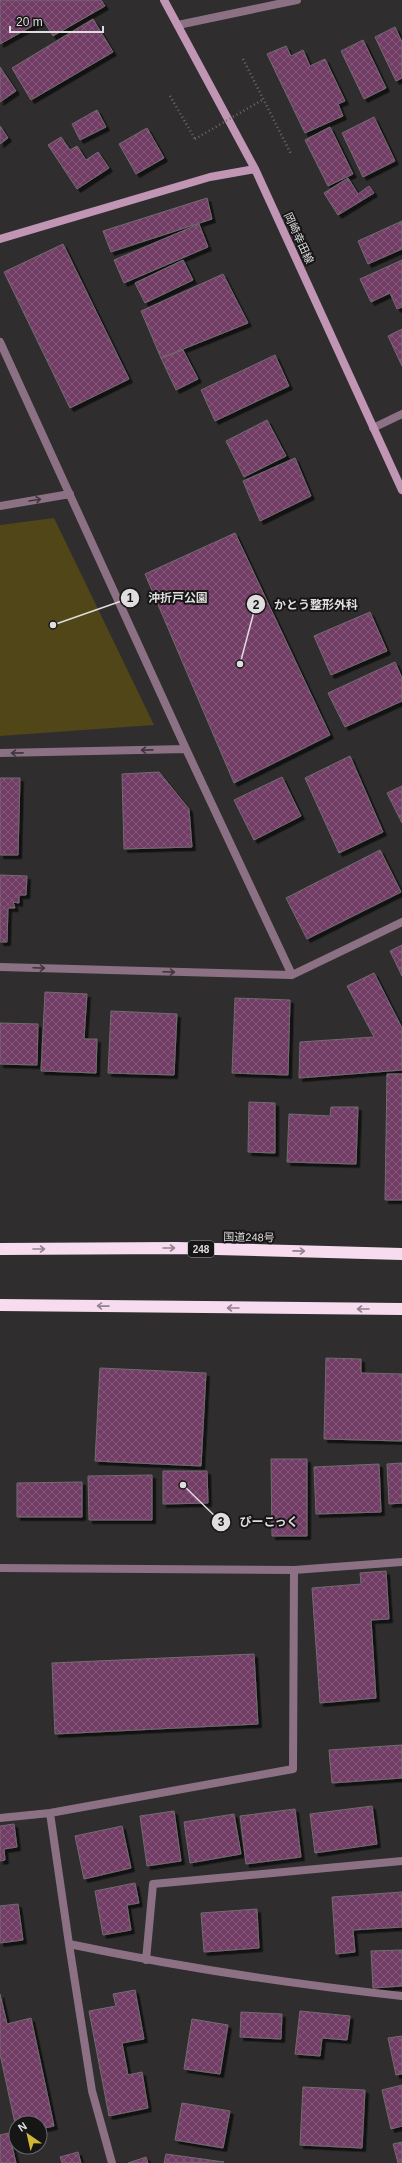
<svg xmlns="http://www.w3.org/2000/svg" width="402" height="2163" viewBox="0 0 402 2163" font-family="Arial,'Noto Sans JP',sans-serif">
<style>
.park{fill:#504617}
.building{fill:url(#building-cross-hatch);stroke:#706d6f;filter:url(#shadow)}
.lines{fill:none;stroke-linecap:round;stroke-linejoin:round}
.path{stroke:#6d6a6c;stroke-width:2.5;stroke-dasharray:1 3;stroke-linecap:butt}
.street{stroke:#8c7184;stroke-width:8}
.secondary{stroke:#c196b5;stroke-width:8}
.highway{stroke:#f7dcef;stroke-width:12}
.path-bridge{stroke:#6d6a6c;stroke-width:2.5;stroke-dasharray:1 3;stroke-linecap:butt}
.oneway{stroke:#40363d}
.oneway2{stroke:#92838e}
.labels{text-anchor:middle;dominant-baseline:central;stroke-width:4;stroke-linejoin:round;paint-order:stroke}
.shield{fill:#171617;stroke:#a3a1a2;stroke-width:1}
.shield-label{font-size:10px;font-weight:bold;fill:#dfddde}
.street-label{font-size:11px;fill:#dfddde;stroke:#171617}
.leader{fill:none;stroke:#dfddde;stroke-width:1.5}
.callout-dot{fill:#dfddde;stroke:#171617;stroke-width:1.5}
.mark-label{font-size:12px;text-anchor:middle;font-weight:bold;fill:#111}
.callout-label{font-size:12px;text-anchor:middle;font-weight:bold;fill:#dfddde;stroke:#171617;stroke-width:4;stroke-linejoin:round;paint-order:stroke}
</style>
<defs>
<pattern id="building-cross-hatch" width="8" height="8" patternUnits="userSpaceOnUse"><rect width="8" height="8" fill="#723c65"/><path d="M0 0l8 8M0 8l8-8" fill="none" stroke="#86587b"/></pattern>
<filter id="shadow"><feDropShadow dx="3.5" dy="3.5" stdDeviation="0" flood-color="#0009"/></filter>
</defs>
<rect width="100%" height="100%" fill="#302d2f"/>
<path class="park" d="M 54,518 L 154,725 L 0,736 L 0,525 Z"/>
<path class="building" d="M 0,0 L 101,0 L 105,6 L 53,36 L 43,20 L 0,44 Z
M 93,19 L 113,52 L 31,100 L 12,68 Z
M 395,27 L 402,42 L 402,78 L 396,81 L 375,37 Z
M 363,40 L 386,88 L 364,99 L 341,51 Z
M 286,46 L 291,56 L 303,50 L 310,66 L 325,59 L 345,101 L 338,104 L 343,116 L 305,133 L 267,54 Z
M 0,67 L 16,91 L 0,102 Z
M 97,110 L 106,127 L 80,140 L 72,124 Z
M 374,117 L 395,161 L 363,177 L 342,133 Z
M 0,126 L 8,138 L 0,144 Z
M 330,127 L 353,174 L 328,186 L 305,140 Z
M 147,128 L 164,158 L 136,174 L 119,144 Z
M 61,137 L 70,150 L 77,146 L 86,160 L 98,152 L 109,168 L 77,189 L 48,145 Z
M 348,178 L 358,194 L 369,186 L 374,193 L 338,215 L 324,193 Z
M 207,198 L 212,219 L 111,252 L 103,231 Z
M 402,221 L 402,249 L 368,264 L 358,241 Z
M 199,224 L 208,247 L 124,283 L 114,260 Z
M 63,244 L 129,379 L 70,408 L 4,272 Z
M 183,260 L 193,280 L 145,303 L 135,283 Z
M 402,260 L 402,307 L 397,309 L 390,293 L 371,302 L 360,279 Z
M 223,274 L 248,323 L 161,358 L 141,311 Z
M 402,329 L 402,366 L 388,336 Z
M 183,350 L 198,379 L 176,390 L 161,358 Z
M 275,355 L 289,386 L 215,421 L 201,390 Z
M 267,420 L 286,456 L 244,477 L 226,441 Z
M 295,458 L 311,496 L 260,521 L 243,481 Z
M 235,533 L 330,735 L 234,783 L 145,574 Z
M 370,612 L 387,651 L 331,675 L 314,636 Z
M 395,662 L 402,678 L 402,701 L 345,727 L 328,693 Z
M 350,756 L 383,832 L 339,853 L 305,778 Z
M 159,772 L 189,809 L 192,847 L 124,849 L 122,774 Z
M 282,777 L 301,816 L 254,840 L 234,800 Z
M 0,778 L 20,778 L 18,855 L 0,855 Z
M 402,786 L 402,823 L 387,793 Z
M 380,850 L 401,892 L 307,939 L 286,898 Z
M 0,875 L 27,876 L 26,895 L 19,895 L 19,903 L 13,902 L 15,908 L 8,908 L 7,942 L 0,942 Z
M 402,945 L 402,976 L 390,951 Z
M 374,973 L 402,1028 L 402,1070 L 299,1078 L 300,1042 L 374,1037 L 347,986 Z
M 45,992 L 87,994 L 84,1039 L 97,1039 L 96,1073 L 41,1071 Z
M 235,998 L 290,1000 L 288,1075 L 232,1073 Z
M 111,1011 L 177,1014 L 174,1075 L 108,1073 Z
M 0,1023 L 38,1024 L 37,1065 L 0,1064 Z
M 387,1074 L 402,1074 L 402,1200 L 385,1200 Z
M 249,1102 L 275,1103 L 275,1153 L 248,1152 Z
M 331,1107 L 358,1107 L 356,1164 L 287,1162 L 289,1114 L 330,1116 Z
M 326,1358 L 361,1359 L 361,1373 L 402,1374 L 402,1441 L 324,1439 Z
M 100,1368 L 206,1373 L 201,1466 L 95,1461 Z
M 271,1459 L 307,1459 L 307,1536 L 272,1536 Z
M 402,1463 L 402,1503 L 389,1504 L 387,1464 Z
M 379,1464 L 381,1512 L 316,1514 L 314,1467 Z
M 163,1471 L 207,1471 L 208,1503 L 163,1504 Z
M 152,1475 L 152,1520 L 89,1520 L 88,1476 Z
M 82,1482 L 82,1517 L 17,1517 L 17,1483 Z
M 386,1571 L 389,1619 L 371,1620 L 376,1698 L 320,1703 L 312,1588 L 361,1584 L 360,1573 Z
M 254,1654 L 258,1724 L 55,1734 L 52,1663 Z
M 402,1745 L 402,1778 L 332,1783 L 329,1750 Z
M 372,1806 L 377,1844 L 315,1853 L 310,1814 Z
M 295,1809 L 301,1857 L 246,1864 L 240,1816 Z
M 174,1811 L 181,1861 L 147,1866 L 140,1816 Z
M 234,1814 L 241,1854 L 190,1863 L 184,1822 Z
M 14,1824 L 17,1847 L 4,1849 L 5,1860 L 0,1861 L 0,1826 Z
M 122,1826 L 131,1868 L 84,1879 L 75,1836 Z
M 135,1883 L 139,1903 L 127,1905 L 131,1930 L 103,1935 L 95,1891 Z
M 402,1892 L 402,1927 L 353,1930 L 355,1952 L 336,1954 L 332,1897 Z
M 18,1904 L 23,1940 L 0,1943 L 0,1906 Z
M 257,1909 L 259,1948 L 204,1952 L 201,1913 Z
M 402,1950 L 402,1986 L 373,1988 L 371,1951 Z
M 135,1990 L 144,2039 L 122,2043 L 128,2075 L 142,2072 L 148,2108 L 109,2116 L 89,2011 L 116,2006 L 113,1994 Z
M 0,1994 L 7,2024 L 31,2018 L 54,2126 L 40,2129 L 40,2123 L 16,2123 L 16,2128 L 0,2054 Z
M 300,2011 L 350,2016 L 347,2040 L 322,2038 L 320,2056 L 295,2054 Z
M 241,2012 L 282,2014 L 281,2039 L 240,2037 Z
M 192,2019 L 228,2025 L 220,2074 L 184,2069 Z
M 402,2036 L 402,2074 L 396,2075 L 388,2038 Z
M 402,2085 L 402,2126 L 391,2129 L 382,2090 Z
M 303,2087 L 365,2090 L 362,2148 L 300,2145 Z
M 182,2103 L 230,2111 L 223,2148 L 175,2140 Z
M 9,2133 L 16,2163 L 0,2163 L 0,2135 Z
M 402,2142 L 402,2163 L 398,2163 L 393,2144 Z
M 78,2152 L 81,2163 L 62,2163 L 60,2157 Z
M 166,2154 L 224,2162 L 164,2163 Z
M 146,2157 L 148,2163 L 128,2163 Z"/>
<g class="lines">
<path class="path" d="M 243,59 L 291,154
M 170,96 L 195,139"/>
<path class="street" d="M 178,25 L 297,0
M 0,342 L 186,749 L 292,975
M 373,428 L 402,414
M 0,506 L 70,494
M 0,753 L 186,749
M 0,967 L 292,975 L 402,922
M 0,1568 L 294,1570 L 402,1562
M 50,1813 L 69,1944 C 179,1967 290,1984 402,1996
M 0,1818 L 50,1813 L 293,1769 L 294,1570
M 69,1944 L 92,2091 L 112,2163
M 146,1960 L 153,1884 L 402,1861"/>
<path class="secondary" d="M 164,0 L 255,169 L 402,490
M 0,239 L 210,177 L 255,169"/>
<path class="highway" d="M 0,1249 L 177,1248 L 402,1254
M 0,1305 L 402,1309"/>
<path class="path-bridge" d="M 195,139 L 264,99"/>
</g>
<defs><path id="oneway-shaft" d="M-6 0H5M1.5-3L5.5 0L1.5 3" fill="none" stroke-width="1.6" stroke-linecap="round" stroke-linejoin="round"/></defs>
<g class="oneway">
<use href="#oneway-shaft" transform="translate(35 500) rotate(-9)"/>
<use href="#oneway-shaft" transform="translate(147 750) rotate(179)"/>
<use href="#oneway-shaft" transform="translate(17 753) rotate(179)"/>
<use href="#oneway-shaft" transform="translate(39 968) rotate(2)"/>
<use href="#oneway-shaft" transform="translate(169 972) rotate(2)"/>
</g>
<g class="oneway2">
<use href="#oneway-shaft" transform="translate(169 1248)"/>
<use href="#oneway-shaft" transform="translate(39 1249)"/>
<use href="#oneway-shaft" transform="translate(299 1251) rotate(1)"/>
<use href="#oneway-shaft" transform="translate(103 1306) rotate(-179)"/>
<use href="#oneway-shaft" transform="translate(233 1308) rotate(-180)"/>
<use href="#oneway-shaft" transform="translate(363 1309) rotate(-180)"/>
</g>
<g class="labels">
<rect class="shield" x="188" y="1241" width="26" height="16" rx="3"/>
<g class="shield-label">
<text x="201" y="1249">248</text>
</g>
<g class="street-label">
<text transform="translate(299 238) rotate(65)">岡崎幸田線</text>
<text transform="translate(249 1237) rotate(1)">国道248号</text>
</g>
</g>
<path class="leader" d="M53 625L130 598M240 664L256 604M183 1485L221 1522"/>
<g class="callout-dot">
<circle cx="53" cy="625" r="4"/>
<circle cx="240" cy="664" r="4"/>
<circle cx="183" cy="1485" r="4"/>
<circle cx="130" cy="598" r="10"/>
<circle cx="256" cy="604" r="10"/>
<circle cx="221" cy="1522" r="10"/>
</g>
<g class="mark-label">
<text x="130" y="602">1</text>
<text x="256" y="609">2</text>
<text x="221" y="1526">3</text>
</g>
<g class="callout-label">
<text x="178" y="602">沖折戸公園</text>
<text x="316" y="609">かとう整形外科</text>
<text x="269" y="1526">ぴーこっく</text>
</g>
<g transform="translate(28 2135) rotate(326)"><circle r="19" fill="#171617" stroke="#676667"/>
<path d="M0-3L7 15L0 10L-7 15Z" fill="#d0b836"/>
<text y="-6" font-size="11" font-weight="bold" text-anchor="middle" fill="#dfddde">N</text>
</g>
<path d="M10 26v6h93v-6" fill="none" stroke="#dfddde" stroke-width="2"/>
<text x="16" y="26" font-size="12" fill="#dfddde" stroke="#171617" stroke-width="3" paint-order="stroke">20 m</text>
</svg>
